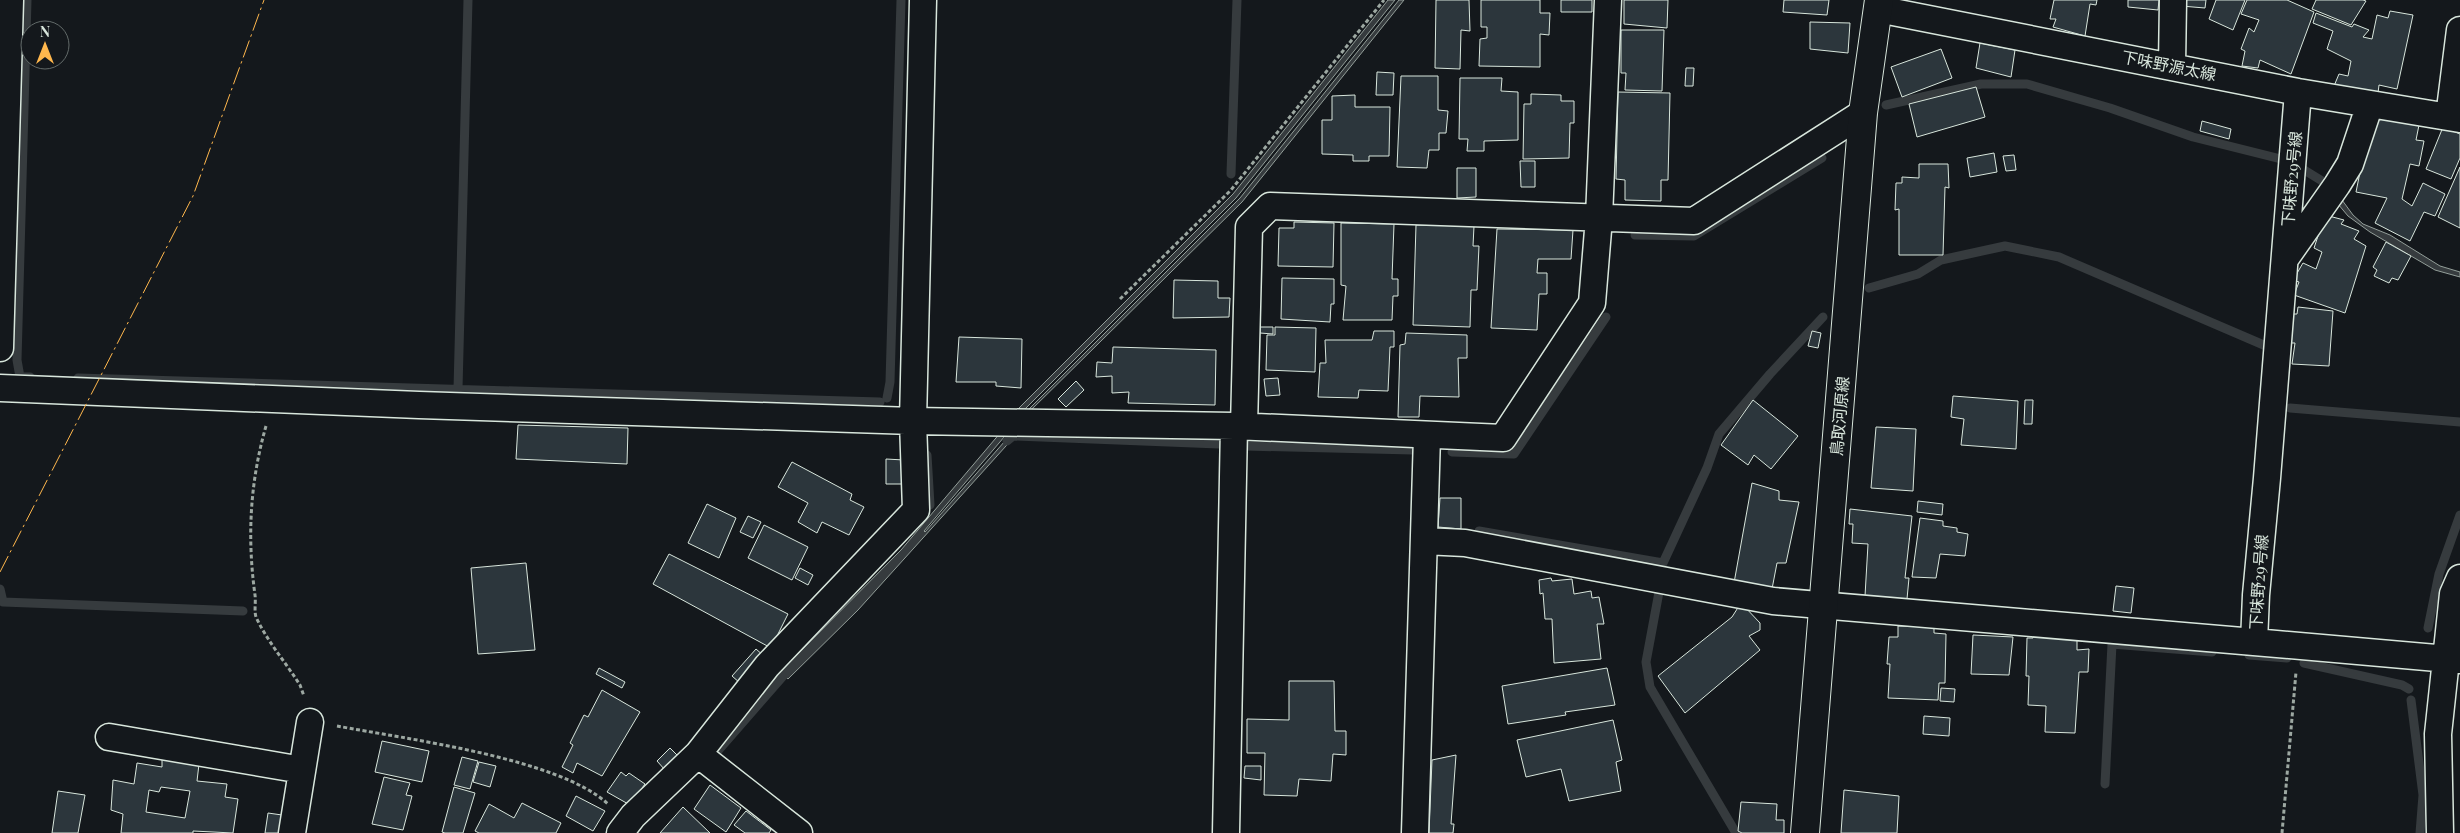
<svg xmlns="http://www.w3.org/2000/svg" width="2460" height="833" viewBox="0 0 2460 833" font-family="'Playfair Display','Noto Sans JP',serif">
<style>
.water{fill:#363b3e;stroke:#939e99}
.lines{fill:none;stroke-linecap:round;stroke-linejoin:round}
.stream{stroke:#363b3e;stroke-width:9}
.building{fill:#2c363c;stroke:#d8e6dc;fill-rule:evenodd}
.minor-casing{stroke:#d8e6dc;stroke-width:29}
.primary-casing{stroke:#d8e6dc;stroke-width:30}
.path{stroke:#9da8a2;stroke-width:3;stroke-dasharray:4 2.5;stroke-linecap:butt}
.minor{stroke:#14181c;stroke-width:26}
.primary{stroke:#14181c;stroke-width:28}
.power{stroke:#ffb74d;stroke-width:1;stroke-dasharray:18 4 2.5 4;stroke-linecap:butt}
.labels{text-anchor:middle;dominant-baseline:central;stroke-width:4;stroke-linejoin:round;paint-order:stroke}
.street-label{font-size:16px;fill:#d8e6dc;stroke:#14181c}
</style>
<rect width="100%" height="100%" fill="#14181c"/>
<path class="water" d="M 1388,0 L 1395,0 L 1236,198 L 1020,414 L 1017,410 L 1233,194 Z
M 1399,0 L 1404,0 L 1242,202 L 1028,413 L 1027,411 L 1240,198 Z
M 2342,200 L 2353,215 L 2363,224 L 2390,235 L 2440,266 L 2460,272 L 2460,277 L 2435,270 L 2370,232 L 2348,216 L 2338,204 Z
M 1001,432 L 1005,436 L 924,531 L 925,532 L 1012,433 L 1015,436 L 858,610 L 788,679 L 780,672 L 901,550 Z"/>
<g class="lines">
<path class="stream" d="M 27,0 L 17,360 L 20,377 L 30,377
M 1886,105 L 1981,84 L 2027,84 L 2110,108 L 2193,137 L 2281,159
M 2301,168 L 2327,184
M 1231,174 L 1237,0
M 1635,235 L 1694,236 L 1822,158
M 1869,288 L 1918,274 L 1941,260 L 2005,246 L 2059,257 L 2266,346
M 78,378 L 880,402
M 458,389 L 468,0
M 887,398 L 890,382 L 901,0
M 2290,408 L 2460,422
M 1007,441 L 1013,436 L 1219,444
M 1245,446 L 1413,450
M 1452,452 L 1514,454 L 1606,317
M 927,455 L 930,505
M 1479,531 L 1663,563 L 1707,468 L 1719,434 L 1770,374 L 1823,317
M 0,589 L 3,602 L 243,611
M 1659,592 L 1646,662 L 1650,687 L 1736,833
M 2428,628 L 2439,574 L 2460,515
M 2249,655 L 2287,658
M 2304,663 L 2402,685 L 2409,689
M 2411,700 L 2423,795 L 2420,833
M 709,761 L 791,667
M 2105,784 L 2112,644 L 2212,652"/>
</g>
<path class="building" d="M 1436,0 L 1469,0 L 1470,31 L 1461,30 L 1460,69 L 1435,68 Z
M 1481,0 L 1540,0 L 1540,13 L 1550,13 L 1549,35 L 1540,34 L 1540,67 L 1479,66 L 1480,39 L 1487,38 L 1487,27 L 1481,27 Z
M 1561,0 L 1592,0 L 1592,12 L 1561,12 Z
M 1624,0 L 1668,0 L 1667,28 L 1624,24 Z
M 1784,0 L 1829,0 L 1827,15 L 1783,12 Z
M 2054,0 L 2097,0 L 2096,5 L 2090,4 L 2085,36 L 2053,27 L 2056,19 L 2050,19 Z
M 2128,0 L 2159,0 L 2158,10 L 2128,7 Z
M 2181,0 L 2206,0 L 2205,8 L 2181,6 Z
M 2216,0 L 2245,0 L 2233,30 L 2209,19 Z
M 2247,0 L 2287,0 L 2314,12 L 2291,74 L 2260,60 L 2258,68 L 2242,66 L 2245,51 L 2241,49 L 2249,28 L 2254,32 L 2259,20 L 2241,14 Z
M 2316,0 L 2363,0 L 2366,1 L 2351,25 L 2312,9 Z
M 2390,11 L 2413,15 L 2397,89 L 2379,85 L 2378,93 L 2334,86 L 2339,74 L 2348,76 L 2351,61 L 2327,49 L 2333,31 L 2313,23 L 2316,13 L 2352,27 L 2354,24 L 2369,30 L 2363,37 L 2372,39 L 2377,15 L 2388,18 Z
M 1810,22 L 1850,23 L 1848,53 L 1810,49 Z
M 1621,30 L 1664,30 L 1662,91 L 1625,90 L 1626,73 L 1621,73 Z
M 1980,43 L 2015,50 L 2011,77 L 1976,68 Z
M 1941,49 L 1952,78 L 1902,97 L 1891,67 Z
M 1686,68 L 1694,68 L 1693,86 L 1685,86 Z
M 1377,72 L 1394,73 L 1393,95 L 1376,95 Z
M 1401,76 L 1438,76 L 1438,110 L 1448,111 L 1446,133 L 1439,133 L 1439,150 L 1429,150 L 1427,168 L 1397,167 Z
M 1460,78 L 1502,78 L 1501,91 L 1518,92 L 1518,140 L 1484,141 L 1484,151 L 1467,151 L 1468,139 L 1459,139 Z
M 1976,87 L 1985,117 L 1917,137 L 1909,104 Z
M 1618,92 L 1670,93 L 1668,180 L 1661,180 L 1661,201 L 1625,200 L 1625,180 L 1616,179 Z
M 1531,94 L 1561,95 L 1561,101 L 1574,101 L 1574,123 L 1570,123 L 1569,158 L 1523,159 L 1524,104 L 1531,104 Z
M 1355,95 L 1355,107 L 1390,107 L 1389,156 L 1369,156 L 1369,161 L 1353,161 L 1353,155 L 1322,154 L 1322,120 L 1332,120 L 1332,96 Z
M 2372,113 L 2419,125 L 2416,140 L 2424,141 L 2419,166 L 2410,164 L 2402,199 L 2412,206 L 2423,183 L 2445,194 L 2435,216 L 2424,212 L 2410,241 L 2375,223 L 2387,198 L 2356,192 Z
M 2202,121 L 2231,129 L 2229,139 L 2200,131 Z
M 2443,127 L 2460,134 L 2460,158 L 2451,179 L 2426,169 Z
M 1994,153 L 1997,172 L 1970,177 L 1967,158 Z
M 2014,155 L 2016,170 L 2006,171 L 2003,156 Z
M 1520,161 L 1535,161 L 1535,187 L 1521,187 Z
M 1919,164 L 1948,164 L 1949,188 L 1945,187 L 1943,255 L 1899,255 L 1899,209 L 1895,210 L 1896,183 L 1902,183 L 1902,177 L 1919,178 Z
M 2460,167 L 2460,228 L 2438,217 Z
M 1457,168 L 1476,168 L 1476,197 L 1457,198 Z
M 2325,215 L 2344,220 L 2341,224 L 2359,231 L 2354,239 L 2366,246 L 2345,313 L 2294,295 L 2299,282 L 2293,280 L 2303,263 L 2316,269 L 2322,252 L 2314,248 Z
M 1294,222 L 1334,223 L 1333,267 L 1278,266 L 1279,228 L 1294,228 Z
M 1341,223 L 1394,224 L 1392,279 L 1398,279 L 1398,296 L 1393,296 L 1392,320 L 1343,320 L 1346,286 L 1341,285 Z
M 1416,225 L 1474,226 L 1473,246 L 1479,246 L 1477,290 L 1471,290 L 1470,327 L 1413,325 Z
M 1497,229 L 1573,230 L 1571,259 L 1538,259 L 1537,273 L 1547,273 L 1547,294 L 1539,294 L 1537,330 L 1491,328 Z
M 2386,242 L 2411,256 L 2398,280 L 2392,278 L 2389,283 L 2374,276 L 2377,270 L 2373,267 Z
M 1282,278 L 1334,279 L 1334,304 L 1331,304 L 1330,322 L 1281,319 Z
M 1174,280 L 1218,281 L 1218,298 L 1230,298 L 1229,317 L 1173,318 Z
M 2298,307 L 2333,311 L 2329,366 L 2292,364 L 2295,343 L 2289,343 L 2293,314 L 2297,314 Z
M 1260,327 L 1273,327 L 1273,334 L 1260,333 Z
M 1275,327 L 1316,328 L 1315,372 L 1266,370 L 1267,335 L 1275,335 Z
M 1374,331 L 1394,331 L 1394,347 L 1390,347 L 1388,391 L 1359,390 L 1358,398 L 1318,397 L 1320,363 L 1326,363 L 1325,340 L 1372,340 Z
M 1812,331 L 1821,333 L 1818,348 L 1808,346 Z
M 1406,333 L 1467,335 L 1467,358 L 1458,358 L 1459,397 L 1420,396 L 1419,417 L 1398,417 L 1400,345 L 1405,344 Z
M 959,337 L 1022,339 L 1021,388 L 996,386 L 996,382 L 956,382 Z
M 1113,347 L 1216,350 L 1215,405 L 1128,403 L 1129,392 L 1112,393 L 1112,376 L 1096,377 L 1097,362 L 1112,363 Z
M 1278,378 L 1280,395 L 1266,396 L 1264,379 Z
M 1076,381 L 1084,390 L 1066,407 L 1058,399 Z
M 1953,396 L 2018,401 L 2016,449 L 1961,445 L 1964,419 L 1951,417 Z
M 1753,400 L 1798,436 L 1771,469 L 1754,455 L 1748,465 L 1721,445 Z
M 2025,400 L 2033,400 L 2032,424 L 2024,424 Z
M 518,425 L 628,428 L 627,464 L 516,459 Z
M 1876,427 L 1916,429 L 1913,491 L 1871,488 Z
M 886,459 L 904,460 L 904,484 L 886,484 Z
M 792,462 L 852,494 L 850,500 L 864,507 L 849,535 L 822,522 L 817,533 L 798,522 L 808,503 L 778,487 Z
M 1752,483 L 1779,491 L 1779,500 L 1799,502 L 1786,563 L 1777,563 L 1772,589 L 1734,583 Z
M 1440,498 L 1461,498 L 1461,529 L 1438,527 Z
M 1918,501 L 1943,504 L 1942,515 L 1917,512 Z
M 707,504 L 736,518 L 719,558 L 688,543 Z
M 1850,509 L 1912,516 L 1905,578 L 1909,578 L 1907,599 L 1865,596 L 1868,544 L 1852,543 L 1853,524 L 1849,524 Z
M 748,516 L 761,522 L 753,538 L 740,532 Z
M 1920,518 L 1943,521 L 1943,526 L 1957,528 L 1957,532 L 1968,534 L 1965,556 L 1940,554 L 1936,578 L 1912,577 Z
M 764,525 L 808,547 L 792,580 L 748,558 Z
M 669,554 L 788,614 L 771,648 L 653,584 Z
M 526,563 L 535,650 L 478,654 L 471,568 Z
M 800,568 L 813,575 L 808,585 L 795,578 Z
M 1551,578 L 1552,581 L 1572,579 L 1574,594 L 1591,591 L 1592,598 L 1599,597 L 1604,624 L 1597,624 L 1601,659 L 1554,663 L 1552,619 L 1545,619 L 1543,593 L 1540,594 L 1539,580 Z
M 2116,586 L 2134,588 L 2131,613 L 2113,611 Z
M 1739,606 L 1744,606 L 1760,623 L 1760,630 L 1749,636 L 1760,650 L 1685,713 L 1658,676 L 1732,617 Z
M 1898,626 L 1934,627 L 1934,633 L 1946,634 L 1945,683 L 1939,683 L 1938,700 L 1888,698 L 1890,664 L 1887,664 L 1889,637 L 1898,637 Z
M 2033,634 L 2077,639 L 2077,650 L 2089,649 L 2088,672 L 2079,672 L 2075,733 L 2045,732 L 2046,706 L 2028,705 L 2029,676 L 2026,676 L 2027,638 L 2033,638 Z
M 1973,635 L 2013,637 L 2009,675 L 1971,674 Z
M 756,649 L 764,656 L 740,683 L 732,676 Z
M 599,668 L 625,682 L 622,688 L 596,674 Z
M 1607,668 L 1615,705 L 1565,712 L 1566,715 L 1508,724 L 1502,686 Z
M 1289,681 L 1334,681 L 1335,731 L 1346,731 L 1346,755 L 1333,754 L 1331,781 L 1299,779 L 1297,796 L 1264,795 L 1265,753 L 1247,753 L 1247,719 L 1289,720 Z
M 1941,688 L 1955,689 L 1954,702 L 1940,701 Z
M 602,690 L 640,712 L 602,776 L 577,763 L 573,773 L 562,767 L 573,745 L 570,743 L 584,715 L 588,717 Z
M 1924,716 L 1950,718 L 1949,736 L 1923,734 Z
M 1613,720 L 1622,760 L 1616,762 L 1621,791 L 1569,801 L 1561,769 L 1526,777 L 1517,740 Z
M 382,741 L 429,751 L 422,782 L 375,772 Z
M 670,748 L 679,757 L 665,770 L 657,761 Z
M 1456,755 L 1451,824 L 1454,824 L 1453,833 L 1429,833 L 1432,760 Z
M 462,757 L 478,761 L 470,789 L 454,785 Z
M 162,759 L 199,764 L 197,781 L 227,784 L 225,797 L 238,799 L 233,833 L 193,831 L 193,833 L 121,833 L 123,814 L 111,810 L 113,780 L 134,784 L 137,763 L 162,767 ZM 161,787 L 190,791 L 185,818 L 146,812 L 149,790 L 159,792 Z
M 479,762 L 496,766 L 490,787 L 473,782 Z
M 1245,766 L 1261,766 L 1261,780 L 1244,778 Z
M 621,772 L 626,776 L 629,773 L 645,784 L 630,805 L 607,792 Z
M 384,777 L 410,783 L 406,795 L 412,796 L 403,830 L 372,824 Z
M 710,785 L 741,808 L 726,832 L 694,809 Z
M 454,787 L 475,793 L 463,833 L 445,833 L 442,832 Z
M 1844,790 L 1899,796 L 1897,833 L 1841,833 Z
M 58,791 L 85,795 L 78,833 L 52,833 Z
M 576,796 L 605,811 L 593,831 L 566,816 Z
M 1741,802 L 1777,804 L 1776,820 L 1784,820 L 1784,833 L 1742,833 L 1738,831 Z
M 522,803 L 561,823 L 556,833 L 479,833 L 475,831 L 489,804 L 514,818 Z
M 683,807 L 710,833 L 660,833 Z
M 746,811 L 771,830 L 769,833 L 745,833 L 734,825 Z
M 268,813 L 289,816 L 286,833 L 265,833 Z"/>
<g class="lines">
<g class="minor-casing">
<path id="minor" d="M 1878,9 L 2298,92 L 2460,119
M 2172,66 L 2173,0
M 2449,117 L 2460,30
M 2285,259 L 2337,185 L 2350,164 L 2370,104
M 0,348 L 10,0
M 0,388 L 419,405 L 913,421 L 1234,426 L 1503,438 L 1592,303 L 1599,218 L 1608,0
M 1244,427 L 1249,227 L 1270,206 L 1694,221 L 1863,113
M 1424,541 L 1465,543 L 1773,601 L 2254,642 L 2256,595 L 2267,478 L 2298,92
M 2254,642 L 2460,660
M 109,737 L 302,770
M 698,754 L 799,833
M 292,833 L 310,722
M 620,833 L 633,816 L 698,754 L 767,666 L 916,510 L 913,421 L 923,0
M 1226,833 L 1234,426
M 1415,833 L 1427,436
M 2440,833 L 2438,734 L 2453,594 L 2460,578"/>
</g>
<g class="primary-casing">
<path id="primary" d="M 1805,833 L 1863,113 L 1879,0"/>
</g>
<path class="path" d="M 1120,299 L 1231,190 L 1384,0
M 266,426 C 250,482 247,537 255,595 C 256,602 254,611 256,617 C 267,641 286,663 300,685 L 304,696
M 337,726 C 406,739 558,758 608,804
M 2282,833 L 2296,672"/>
<use href="#minor" class="minor"/>
<use href="#primary" class="primary"/>
<path class="power" d="M 0,572 L 193,196 L 264,0"/>
</g>
<g class="labels">
<g class="street-label">
<text transform="translate(2169 65) rotate(11)">下味野源太線</text>
<text transform="translate(2291 179) rotate(-85)">下味野29号線</text>
<text transform="translate(1839 416) rotate(-85)">鳥取河原線</text>
<text transform="translate(2258 582) rotate(-86)">下味野29号線</text>
</g>
</g>
<g transform="translate(45 45)"><circle r="24" fill="#14181c" stroke="#626a69"/>
<path d="M0-4L9 19L0 12L-9 19Z" fill="#ffb74d"/>
<text y="-8" font-size="14" font-weight="bold" text-anchor="middle" fill="#d8e6dc">N</text>
</g>
</svg>
